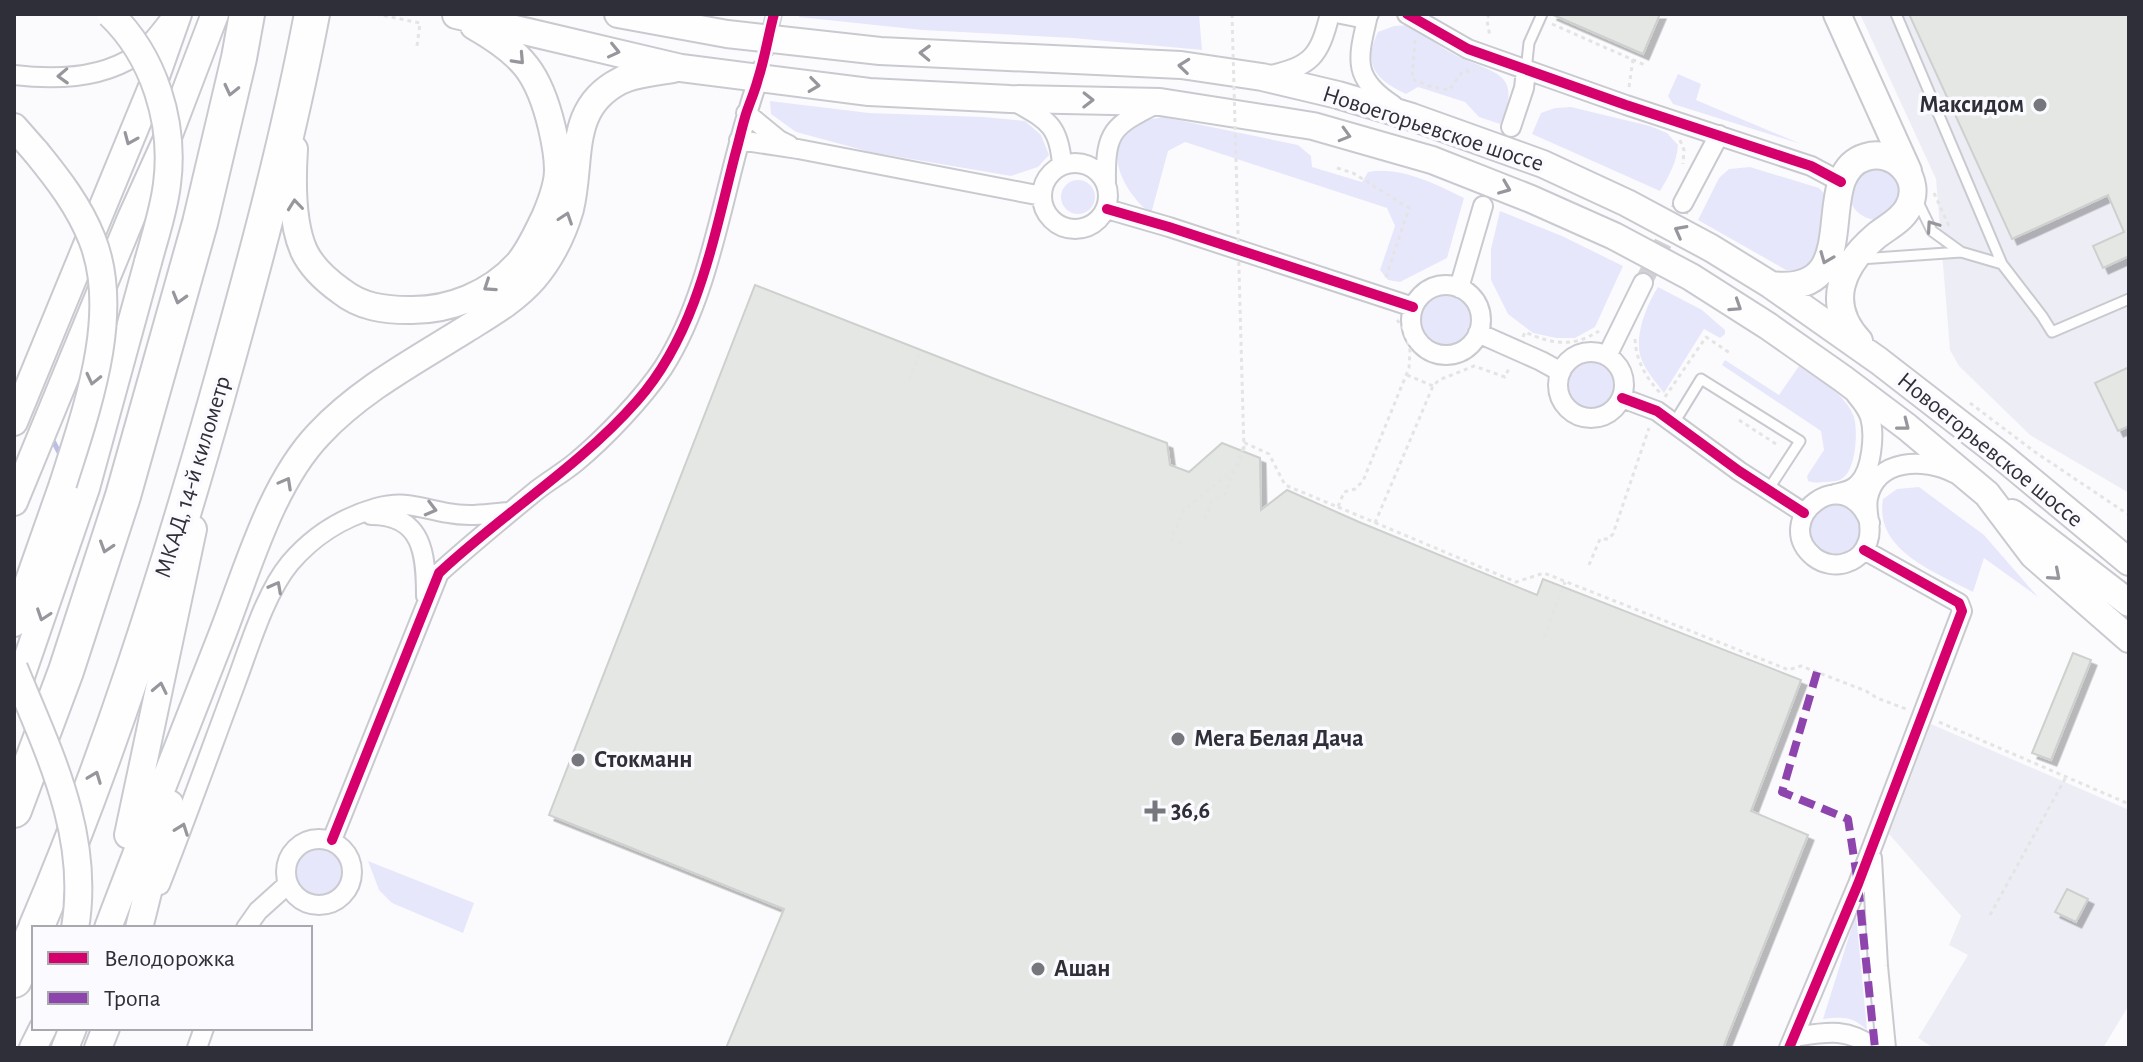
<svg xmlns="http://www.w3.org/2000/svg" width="2143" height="1062" viewBox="0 0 2143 1062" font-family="'Alegreya Sans',sans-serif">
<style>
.built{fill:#ededf5}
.green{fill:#e7e7fc}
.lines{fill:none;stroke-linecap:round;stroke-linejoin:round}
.stream{stroke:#bdbee8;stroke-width:5}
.building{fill:#e4e7e4;stroke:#ced0ce;stroke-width:2;filter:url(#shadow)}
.street-tunnel{stroke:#d2d2d6;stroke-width:18;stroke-dasharray:18 9;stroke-linecap:butt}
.lane-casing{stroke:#c9cacf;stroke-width:13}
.street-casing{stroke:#c9cacf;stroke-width:22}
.secondary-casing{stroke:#c9cacf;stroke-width:30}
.highway-casing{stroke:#c9cacf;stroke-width:38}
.path{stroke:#e4e4e5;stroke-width:3;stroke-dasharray:4 4;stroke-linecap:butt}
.lane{stroke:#fefeff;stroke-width:9}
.street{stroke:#fefeff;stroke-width:18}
.secondary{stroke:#fefeff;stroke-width:26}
.highway{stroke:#fefeff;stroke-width:34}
.secondary-bridge-casing{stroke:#c9cacf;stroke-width:30;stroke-linecap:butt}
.path-bridge{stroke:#e4e4e5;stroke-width:3;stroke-dasharray:4 4;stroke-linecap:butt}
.secondary-bridge{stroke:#fefeff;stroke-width:26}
.quiet{stroke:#8e44ad;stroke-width:8;stroke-dasharray:16 8;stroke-linecap:butt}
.cycleway-casing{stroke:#fafaff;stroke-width:15}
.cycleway{stroke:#d6006c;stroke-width:10}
.oneway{stroke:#96969c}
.poi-dot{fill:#76767d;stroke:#fafaff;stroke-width:3}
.labels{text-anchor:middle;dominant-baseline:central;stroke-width:7;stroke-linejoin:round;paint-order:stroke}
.poi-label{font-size:24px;font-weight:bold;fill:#2e2f38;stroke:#fafaff;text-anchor:start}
.street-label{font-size:24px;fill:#2e2f38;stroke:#fafaff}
</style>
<defs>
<filter id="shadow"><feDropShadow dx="5.5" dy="5.5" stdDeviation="0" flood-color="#0004"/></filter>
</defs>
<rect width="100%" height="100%" fill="#fbfbfe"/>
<path class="built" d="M 1860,14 L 2129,14 L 2129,493 L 2030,435 L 1959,366 L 1950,350 L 1936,179 Z
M 1931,724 L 2129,810 L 2129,1005 L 2103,1048 L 1934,1048 L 1918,1038 L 1968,955 L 1949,945 L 1961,916 L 1889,834 Z"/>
<path class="green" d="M 800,14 L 1199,14 L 1202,50 L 1073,38 L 922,30 L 799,17 Z
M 1409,25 C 1425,35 1441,48 1457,56 C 1496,74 1523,73 1500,124 L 1479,117 L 1465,102 L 1418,87 L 1406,94 C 1376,80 1362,65 1378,32 L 1394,26 Z
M 1678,74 L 1701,84 L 1696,100 L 1801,144 L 1673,104 L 1668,96 Z
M 770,101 L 869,113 L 984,117 L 1025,121 L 1041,135 L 1049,155 L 1038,167 L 1011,176 L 870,152 L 796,132 L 771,114 Z
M 1571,107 L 1650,126 L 1667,133 L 1678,145 C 1677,162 1669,176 1660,191 L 1532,134 L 1541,113 L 1555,108 Z
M 1163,117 L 1298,145 L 1311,156 L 1312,167 L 1362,182 L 1368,172 C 1401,166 1435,184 1464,198 L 1447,258 L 1400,282 L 1388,280 L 1380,270 L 1395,226 L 1387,208 L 1185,142 L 1168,151 L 1151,214 C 1111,181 1097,126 1163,117 Z
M 1870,165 L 1898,174 L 1903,203 L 1879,221 C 1858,218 1848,207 1849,186 Z
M 1750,167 L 1819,188 L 1827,197 C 1823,223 1822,253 1801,271 L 1786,270 L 1698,220 L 1719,178 L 1729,169 Z
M1061 197a17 17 0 1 1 34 0a17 17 0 1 1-34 0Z
M 1500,211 L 1562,236 L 1623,266 L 1595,327 L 1575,338 L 1556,338 L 1533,333 L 1508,314 L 1491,280 L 1491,249 Z
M 1658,287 L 1702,310 L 1725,330 L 1725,334 L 1720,338 L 1704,329 L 1664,393 C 1655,381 1644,369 1640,355 C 1635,334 1647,304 1658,287 Z
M1420 320a26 26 0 1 1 52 0a26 26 0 1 1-52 0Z
M 1725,360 L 1779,395 L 1799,366 C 1818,379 1846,394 1854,417 C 1858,431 1856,467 1844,477 C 1839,482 1833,481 1827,482 C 1819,482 1816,484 1808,481 L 1807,476 L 1824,450 L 1821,431 L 1722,365 Z
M1567 384a24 24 0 1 1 48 0a24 24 0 1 1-48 0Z
M 1919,487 L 1984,535 L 2038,597 L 1984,558 L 1973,592 C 1936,572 1874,551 1883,499 L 1897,489 Z
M1810 529a25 25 0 1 1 50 0a25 25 0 1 1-50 0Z
M293 872a26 26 0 1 1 52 0a26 26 0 1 1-52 0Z
M 368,861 L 474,903 L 463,933 L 392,903 L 379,890 Z
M 1856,914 L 1867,1030 C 1851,1016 1844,1017 1823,1019 Z"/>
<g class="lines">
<path class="stream" d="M 51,437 L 61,456"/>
</g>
<path class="building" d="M 1551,14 L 1660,14 L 1643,54 Z
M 1909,14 L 2129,14 L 2129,256 L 2103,268 L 2093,246 L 2124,232 L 2108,195 L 2012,239 Z
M 755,285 L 995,379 L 1167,443 L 1170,465 L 1189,472 L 1222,443 L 1260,458 L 1261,510 L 1287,490 L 1359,522 L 1537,595 L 1543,579 L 1801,680 L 1751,811 L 1808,835 L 1723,1048 L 726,1048 L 784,909 L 549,815 Z
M 2129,367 L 2129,426 L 2118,431 L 2095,383 Z
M 2073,653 L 2091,660 L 2051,760 L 2032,753 Z
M 2067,889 L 2088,899 L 2076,922 L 2055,912 Z"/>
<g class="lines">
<path class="street-tunnel" d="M 758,80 L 774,14
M 1643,283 L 1683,203"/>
<g class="lane-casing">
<path id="lane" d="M 1896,14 L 2002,264
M 1526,70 L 1529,43 L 1542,14
M 1916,198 L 1932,231 L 1961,252
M 1860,259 L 1961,252 L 2002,264 L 2042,316 L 2052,332 L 2129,299
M 1674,423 L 1701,379 L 1800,441 L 1768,490"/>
</g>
<g class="street-casing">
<path id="street" d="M 1341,14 L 1356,17 L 1369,14
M 1407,14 L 1468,49 L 1626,105 L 1811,166 L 1841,182
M 1368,15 C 1358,58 1351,78 1393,105
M 14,75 C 55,80 100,79 135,56 C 149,47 160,32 170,19
M 1267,76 C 1312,66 1319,57 1330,14
M 1012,100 C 1046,120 1059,123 1062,165
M 746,113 L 779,140 L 789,145
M 1511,127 L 1524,88 L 1526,70
M 739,140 L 798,149 L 1042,196
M1042 196a33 33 0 1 1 66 0a33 33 0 1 1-66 0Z
M 1106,182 C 1105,130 1113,126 1158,103
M 1683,203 L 1719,135
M 1107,209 L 1169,227 L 1413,307
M1411 320a35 35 0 1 1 70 0a35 35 0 1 1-70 0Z
M 1459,288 L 1483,206
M 1478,333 L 1541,361 L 1561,372
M1558 385a33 33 0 1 1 66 0a33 33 0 1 1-66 0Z
M 1607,356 L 1643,283
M 1622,398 L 1657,411 L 1739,471 L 1804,513
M 1835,494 C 1843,492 1852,491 1858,484 C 1872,471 1875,434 1870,417 C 1867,408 1862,402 1856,395
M 371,515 C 423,515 426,554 426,596
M 1870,523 C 1845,458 1769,520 1814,557 C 1823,564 1837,567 1848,562 C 1858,559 1865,550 1868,541 C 1873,527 1865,512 1868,498 C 1876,458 1925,458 1954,473
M286 872a33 33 0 1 1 66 0a33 33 0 1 1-66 0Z
M 332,840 L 439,573 C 471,544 504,517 537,490 C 550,480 564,472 576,462 C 605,438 642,399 663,368 C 715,287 725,171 758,80
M 1872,858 L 1878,966 L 1886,1048
M 160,885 C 186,819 210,752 235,685 C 249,648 265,593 290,563 C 314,535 341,518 376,508 C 406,500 419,508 448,513 C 468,517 488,514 508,512
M 246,928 L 258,911 L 288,884
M 1794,1037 C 1826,1032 1847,1027 1875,1048
M 197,1048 L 204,1028
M 1789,1048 L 1858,884 L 1962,611 L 1959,603 L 1864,550"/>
</g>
<g class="secondary-casing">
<path id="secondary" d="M 618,14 L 727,34 L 880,51 L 1181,65 L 1262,77 L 1338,95 L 1412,117 L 1543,164 L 1627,203 L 1711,248 L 1771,285 L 1879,361 L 1999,454 L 2129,562
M 1837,14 L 1908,171
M 456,15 L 681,68 L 869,92 L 1010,99 L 1160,102 L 1313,126 L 1432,160 L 1531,199 L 1614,236 L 1691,277 L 1768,326 L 1842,378 L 1907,427 L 1987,494 L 2033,555 L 2129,639
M 14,127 L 36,152
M 294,149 C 292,180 291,222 304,251 C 312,268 327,281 341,291 C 361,307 384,310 409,310 C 449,311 491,294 518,264 C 530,250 537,233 545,217 C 551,203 558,185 558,170 C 558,157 555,141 552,128 C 539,73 523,54 474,26
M 1771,285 C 1871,297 1807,174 1866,157 C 1895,148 1924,179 1908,208 C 1901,221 1887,227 1876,236 C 1842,265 1824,303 1859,341
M 14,422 L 154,82 L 178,14
M 14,502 L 131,218 L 170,132 L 215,14
M 2012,513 L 2129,603
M 14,623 L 63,484
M 15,694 L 86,488 L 148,262
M 128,835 L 193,529
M 108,928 C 145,830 184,732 222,635 C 247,571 271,484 319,434 C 360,390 415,361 466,329 C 490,314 515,300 534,278 C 550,259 563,233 570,209 C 582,160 567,108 620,81 C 635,73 657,72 673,69
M 139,928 L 170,804
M 33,1048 L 43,1028
M 65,1048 L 73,1028
M 98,1048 L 106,1028"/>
</g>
<g class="highway-casing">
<path id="highway" d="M 14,810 L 66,671 L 123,496 L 200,223 L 239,58 L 247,14
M 36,928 C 109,757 165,580 216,401 C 252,273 287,145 312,14
M 14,980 L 34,933"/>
</g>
<path class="path" d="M 376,14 L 420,23 L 417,46
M 1489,14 L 1487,20 L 1490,37
M 1552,24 L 1647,66
M 1415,40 L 1412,79 L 1432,87 L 1449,90 L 1463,71 L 1474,71
M 1629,87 L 1633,59
M 1680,140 L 1684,150 L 1683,164
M 1337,168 L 1353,173 L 1409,208 L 1385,280
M 1934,193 L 1949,226
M 1523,337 L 1525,332 C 1552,344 1572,348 1599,331
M 1635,339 C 1636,361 1646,378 1662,395
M 1407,375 L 1433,386
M 909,380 L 919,354
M 1665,397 L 1706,337 L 1730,353
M 1970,403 L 2035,452 L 2129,515
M 1739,420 L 1776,444
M 1338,507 L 1516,582 L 1544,573 L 1784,668 L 1788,670 L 1801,666 L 1866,691 L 1877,698 L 1906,709
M 1205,519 L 1212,501 L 1225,494 L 1245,443 L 1269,454 L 1285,485 L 1338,507 L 1344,492 L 1355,489 L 1363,481 L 1409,368 L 1410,348 L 1403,327 L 1397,320
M 1375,523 L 1433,386 L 1439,380 L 1474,366 L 1505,377 L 1510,366
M 1182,543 L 1171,539 L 1184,510 L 1238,466 L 1242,456
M 1589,565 L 1600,539 L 1608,539 L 1613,534 L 1649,428
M 1544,637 L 1565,582
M 1939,722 L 2129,804
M 1990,915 L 2066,777"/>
<use href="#lane" class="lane"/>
<use href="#street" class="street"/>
<use href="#secondary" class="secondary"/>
<use href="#highway" class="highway"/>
<g class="secondary-bridge-casing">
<path id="secondary-bridge" d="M 110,14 C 154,56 175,123 167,184 C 164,210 155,236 148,262
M 36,152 C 58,179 79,206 92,239 C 122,314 86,411 63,484
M 14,668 C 48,751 91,835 75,928"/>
</g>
<path class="path-bridge" d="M 1232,14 L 1244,451"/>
<use href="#secondary-bridge" class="secondary-bridge"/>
<path class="quiet" d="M 1817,672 L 1782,792 L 1848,819 L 1858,884 L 1875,1048"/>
<g class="cycleway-casing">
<path id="cycleway" d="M 1407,14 L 1468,49 L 1626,105 L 1811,166 L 1841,182
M 1107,209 L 1169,227 L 1413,307
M 1622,398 L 1657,411 L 1739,471 L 1804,513
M 332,840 L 439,573 C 503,513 579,467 637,401 C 697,333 713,240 735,155 C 739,141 742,127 746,114 C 750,102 755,91 758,79 C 765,58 768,36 774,14
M 1789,1048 L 1858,884 L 1962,611 L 1959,603 L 1864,550"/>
</g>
<use href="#cycleway" class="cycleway"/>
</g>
<defs><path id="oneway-chevron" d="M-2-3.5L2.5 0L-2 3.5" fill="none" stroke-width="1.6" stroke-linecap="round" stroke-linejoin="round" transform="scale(2)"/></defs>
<g class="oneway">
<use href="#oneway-chevron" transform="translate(614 51) rotate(13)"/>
<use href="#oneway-chevron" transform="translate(925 53) rotate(-178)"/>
<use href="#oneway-chevron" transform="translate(519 59) rotate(47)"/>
<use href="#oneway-chevron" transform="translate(1184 66) rotate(-174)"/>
<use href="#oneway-chevron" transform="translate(63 76) rotate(178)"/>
<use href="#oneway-chevron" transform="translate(814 85) rotate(7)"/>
<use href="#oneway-chevron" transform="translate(231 90) rotate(103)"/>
<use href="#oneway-chevron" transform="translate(1088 100) rotate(1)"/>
<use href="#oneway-chevron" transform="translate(1345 135) rotate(16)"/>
<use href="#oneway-chevron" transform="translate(130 139) rotate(113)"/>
<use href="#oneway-chevron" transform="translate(1505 188) rotate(22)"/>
<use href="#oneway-chevron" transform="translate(295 205) rotate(-96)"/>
<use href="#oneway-chevron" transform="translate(566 218) rotate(-71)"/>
<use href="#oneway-chevron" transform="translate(1932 226) rotate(-125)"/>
<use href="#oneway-chevron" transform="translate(1680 231) rotate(-152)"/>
<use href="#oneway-chevron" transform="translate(1826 258) rotate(112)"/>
<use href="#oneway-chevron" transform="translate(489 286) rotate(146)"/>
<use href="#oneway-chevron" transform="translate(179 298) rotate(106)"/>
<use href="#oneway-chevron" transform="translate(1736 306) rotate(33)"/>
<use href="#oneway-chevron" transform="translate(93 379) rotate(103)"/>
<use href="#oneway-chevron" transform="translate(1904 425) rotate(38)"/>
<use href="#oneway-chevron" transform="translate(286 483) rotate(-61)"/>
<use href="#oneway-chevron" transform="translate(431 509) rotate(15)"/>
<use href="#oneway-chevron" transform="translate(106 547) rotate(108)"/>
<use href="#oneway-chevron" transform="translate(2055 575) rotate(41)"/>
<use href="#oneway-chevron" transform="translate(276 587) rotate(-62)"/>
<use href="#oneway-chevron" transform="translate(43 615) rotate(109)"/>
<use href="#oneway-chevron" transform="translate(160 688) rotate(-78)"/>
<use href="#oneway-chevron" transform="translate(95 777) rotate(-69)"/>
<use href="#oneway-chevron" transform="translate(182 829) rotate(-70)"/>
</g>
<g class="poi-dot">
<circle cx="2040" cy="105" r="8"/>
<circle cx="1178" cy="739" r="8"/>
<circle cx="578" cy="760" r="8"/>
<path d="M1151 799h8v8h8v8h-8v8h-8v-8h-8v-8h8z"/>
<circle cx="1038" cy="969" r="8"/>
</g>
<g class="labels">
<g class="poi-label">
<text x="2024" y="105" text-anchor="end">Максидом</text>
<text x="1194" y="739">Мега Белая Дача</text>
<text x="594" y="760">Стокманн</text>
<text x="1171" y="811">36,6</text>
<text x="1054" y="969">Ашан</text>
</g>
<g class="street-label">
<text transform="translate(1433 129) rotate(18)">Новоегорьевское шоссе</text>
<text transform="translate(1990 450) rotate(39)">Новоегорьевское шоссе</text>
<text transform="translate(193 477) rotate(-73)">МКАД, 14-й километр</text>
</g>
</g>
<rect width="2143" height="1062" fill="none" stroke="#2e2f38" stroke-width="32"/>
<rect x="32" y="926" width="280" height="104" fill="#fafaff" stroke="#a8a9af" stroke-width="2"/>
<rect x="48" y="952" width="40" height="12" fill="#d6006c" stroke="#a8a9af" stroke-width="2"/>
<text x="104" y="966" font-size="24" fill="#2e2f38">Велодорожка</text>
<rect x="48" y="992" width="40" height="12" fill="#8e44ad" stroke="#a8a9af" stroke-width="2"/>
<text x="104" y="1006" font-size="24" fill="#2e2f38">Тропа</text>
</svg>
